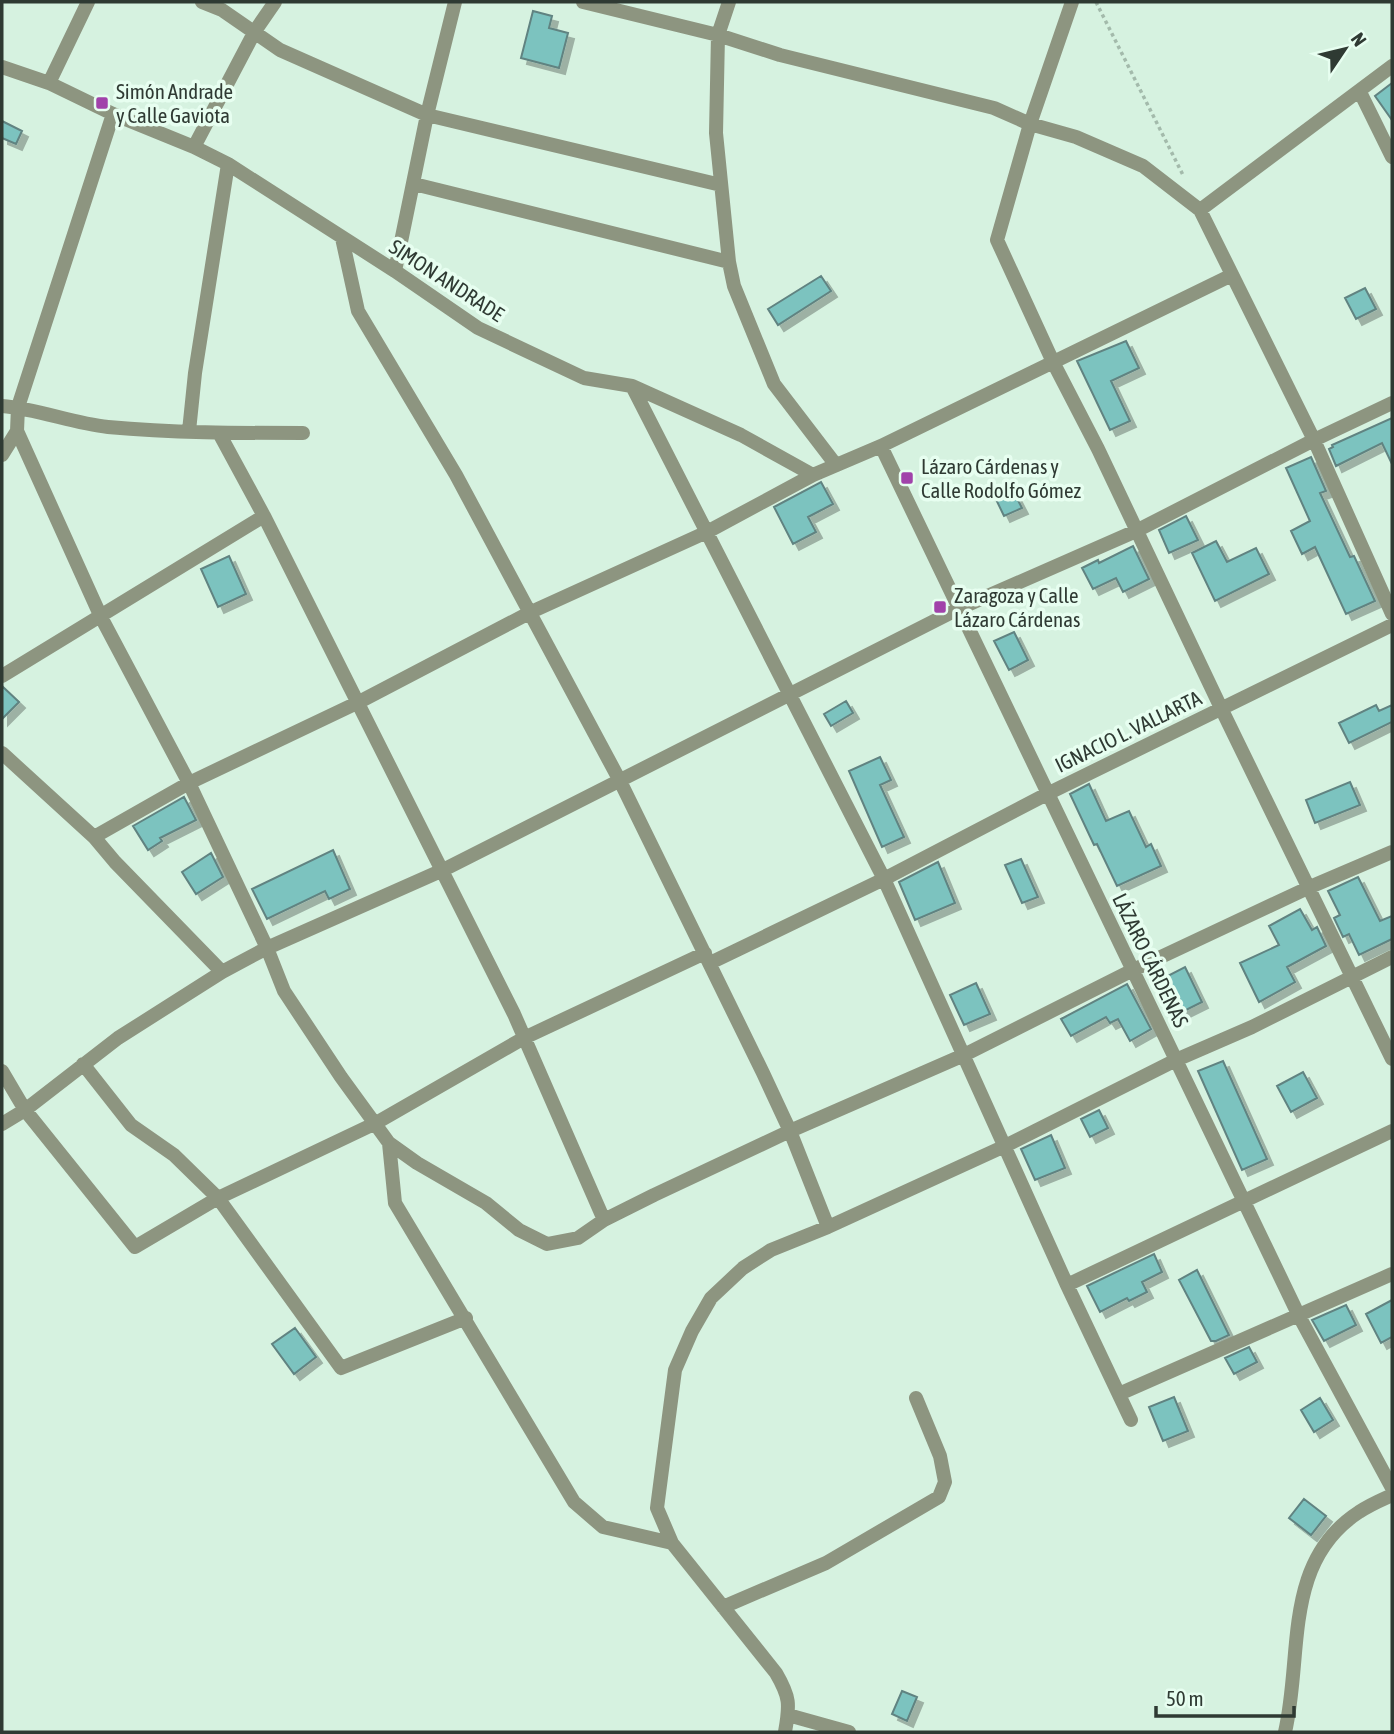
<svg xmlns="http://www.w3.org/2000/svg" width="1394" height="1734" viewBox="0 0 1394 1734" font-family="'Asap Condensed',sans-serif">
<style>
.building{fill:#7cc3bf;stroke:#618381;stroke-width:2;filter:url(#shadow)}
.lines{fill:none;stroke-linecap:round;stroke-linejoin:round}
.path{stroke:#a3baab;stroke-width:3.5;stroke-dasharray:3.5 3.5;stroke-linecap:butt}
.street{stroke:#8d9580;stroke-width:14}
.poi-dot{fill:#a142aa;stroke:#e7fef0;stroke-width:2.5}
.labels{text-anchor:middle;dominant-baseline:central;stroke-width:7;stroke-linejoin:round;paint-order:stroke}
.poi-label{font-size:21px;fill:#2f3a33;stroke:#e7fef0;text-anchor:start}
.street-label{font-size:21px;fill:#2f3a33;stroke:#e7fef0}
</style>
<defs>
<filter id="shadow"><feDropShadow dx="6" dy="6" stdDeviation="0" flood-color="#0004"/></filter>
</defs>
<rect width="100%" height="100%" fill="#d6f2e0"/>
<path class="building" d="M 533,11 L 552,16 L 549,28 L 568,33 L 559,68 L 521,58 Z
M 1392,83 L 1392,120 L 1375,96 Z
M 2,121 L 22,131 L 16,144 L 2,138 Z
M 821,276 L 831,291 L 778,325 L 768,309 Z
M 1365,288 L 1376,309 L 1356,319 L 1345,298 Z
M 1126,341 L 1139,368 L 1111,381 L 1130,421 L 1110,430 L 1077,361 Z
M 1392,418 L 1392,464 L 1382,443 L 1336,466 L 1329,449 L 1333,447 L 1332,445 Z
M 1311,457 L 1326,491 L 1320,493 L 1350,557 L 1354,556 L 1375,601 L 1346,614 L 1315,547 L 1302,554 L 1291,531 L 1310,521 L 1286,468 Z
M 821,482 L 833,504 L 808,517 L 816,532 L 793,544 L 774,507 Z
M 1009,483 L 1022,508 L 1004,516 L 992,491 Z
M 1186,516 L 1198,540 L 1169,553 L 1159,530 Z
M 1216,541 L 1227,562 L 1256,548 L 1269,574 L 1215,601 L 1192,553 Z
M 1133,546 L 1149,579 L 1123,592 L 1116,578 L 1093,589 L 1082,568 L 1098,560 L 1099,563 Z
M 229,556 L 246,594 L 218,607 L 201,569 Z
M 1014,632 L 1028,660 L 1009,670 L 994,641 Z
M 2,686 L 19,702 L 2,719 Z
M 846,701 L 853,713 L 831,726 L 824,714 Z
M 1376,705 L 1379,711 L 1392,705 L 1392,722 L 1349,743 L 1339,723 Z
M 880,757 L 891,780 L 880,785 L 904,837 L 882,847 L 849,771 Z
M 1350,782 L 1360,805 L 1315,823 L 1306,800 Z
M 1089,784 L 1106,821 L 1129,811 L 1146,847 L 1151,844 L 1161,866 L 1117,886 L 1097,844 L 1094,845 L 1070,794 Z
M 184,797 L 196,820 L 160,838 L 162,841 L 148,850 L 133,826 Z
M 333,850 L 350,889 L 329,899 L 325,891 L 267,919 L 252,889 Z
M 211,853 L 223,877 L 196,894 L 182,872 Z
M 1021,859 L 1038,897 L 1022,903 L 1005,865 Z
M 938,862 L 955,903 L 915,920 L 899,882 Z
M 1358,877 L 1380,921 L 1392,916 L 1392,939 L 1359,955 L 1349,934 L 1343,937 L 1334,918 L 1340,915 L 1328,891 Z
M 1300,909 L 1312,930 L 1317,927 L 1326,946 L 1287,967 L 1295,982 L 1259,1002 L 1240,963 L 1279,945 L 1269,926 Z
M 1185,967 L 1202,1002 L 1176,1015 L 1158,981 Z
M 976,983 L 990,1014 L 964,1025 L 950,995 Z
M 1127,984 L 1151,1029 L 1130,1041 L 1118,1019 L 1110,1023 L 1106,1017 L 1071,1036 L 1061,1019 Z
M 1223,1061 L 1267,1159 L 1242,1170 L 1198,1071 Z
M 1303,1072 L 1317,1098 L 1291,1112 L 1277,1086 Z
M 1099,1110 L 1108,1128 L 1090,1137 L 1081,1119 Z
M 1051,1135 L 1065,1168 L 1035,1180 L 1021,1149 Z
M 1154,1254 L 1162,1272 L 1142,1282 L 1147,1292 L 1129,1301 L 1127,1298 L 1100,1312 L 1087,1286 Z
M 1197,1270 L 1229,1335 L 1216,1341 L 1211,1341 L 1179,1280 Z
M 1392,1300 L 1392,1337 L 1381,1343 L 1366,1314 Z
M 1346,1305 L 1356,1325 L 1324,1341 L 1312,1320 Z
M 295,1328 L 316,1357 L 294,1374 L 272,1344 Z
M 1249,1347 L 1257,1362 L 1234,1374 L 1225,1358 Z
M 1174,1397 L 1188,1431 L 1163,1441 L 1149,1407 Z
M 1320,1398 L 1333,1420 L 1314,1432 L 1301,1410 Z
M 1304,1499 L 1326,1516 L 1311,1535 L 1289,1518 Z
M 902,1691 L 917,1697 L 907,1721 L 892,1714 Z"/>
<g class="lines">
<path class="path" d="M 1096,2 L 1183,175"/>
<path class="street" d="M 202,2 L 222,10 L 280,50 L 427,115 L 721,185
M 583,2 L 718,35 L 780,55 L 994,108 L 1030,124 L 1076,137 L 1143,166 L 1200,210 L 1314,440 L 1392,614
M 729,2 L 718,35 L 716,133 L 729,262 L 734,286 L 774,384 L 836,465
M 1072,2 L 1030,124 L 997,240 L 1053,362 L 1098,449 L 1221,708 L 1392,1059
M 2,67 L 49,83 L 113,114 L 194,147 L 228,164 L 395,271 L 478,328 L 584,378 L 632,386 L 741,435 L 813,475
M 49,83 L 88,2
M 1360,92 L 1392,157
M 113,114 L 18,407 L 17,431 L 101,617 L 189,783 L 267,948 L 284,991 L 341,1077 L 389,1143 L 417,1163 L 486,1203 L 519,1230 L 547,1244 L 578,1238 L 604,1220 L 654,1195 L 790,1131 L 964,1055 L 1131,971 L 1310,887 L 1392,852
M 194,147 L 255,31 L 275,2
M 414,184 L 729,262
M 1200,210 L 1392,66
M 342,238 L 358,311 L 456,475 L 620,781 L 763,1073 L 790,1131 L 828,1227
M 395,271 L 427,115 L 455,2
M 632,386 L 884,879 L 1067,1285 L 1131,1420
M 2,406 C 38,409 72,423 108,427 C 172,433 238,433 303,433
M 189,431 L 195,373 L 228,164
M 219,433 L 264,516 L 514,1014 L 604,1220
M 881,446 L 1299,1316 L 1392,1488
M 2,455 L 17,431
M 2,676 L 264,516
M 2,753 L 94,837 L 115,862 L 222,972
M 94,837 L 189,783 L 359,702 L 531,612 L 707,532 L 813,475 L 881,446 L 1232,275
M 710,963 L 884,879 L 1047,794 L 1392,625
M 83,1064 L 131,1125 L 174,1155 L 218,1198 L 341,1368 L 466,1318
M 2,1071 L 25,1110 L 135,1247 L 218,1198 L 376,1123 L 524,1038 L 705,953
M 2,1124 L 25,1110 L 118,1038 L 222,972 L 267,948 L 443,870 L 958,609 L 1136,531 L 1314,440 L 1392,403
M 389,1143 L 395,1203 L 574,1502 L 603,1527 L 672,1543
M 1067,1285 L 1392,1131
M 1119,1394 L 1392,1274
M 723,1607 L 826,1563 L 939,1497 L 945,1482 L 940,1456 L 916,1398
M 788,1715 L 849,1732
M 785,1732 C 790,1704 790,1697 776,1673 L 672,1543 L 657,1508 L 675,1370 L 692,1331 L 711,1298 L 743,1268 L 771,1250 L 828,1227 L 1005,1146 L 1176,1060 L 1252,1027 L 1392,957
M 1285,1732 C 1303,1655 1282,1562 1359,1512 C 1369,1505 1381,1500 1392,1495"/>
</g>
<g class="poi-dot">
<rect x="95" y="96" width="14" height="14" rx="3.5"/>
<rect x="900" y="471" width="14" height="14" rx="3.5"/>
<rect x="933" y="600" width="14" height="14" rx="3.5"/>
</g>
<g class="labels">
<g class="poi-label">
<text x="116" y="91">Simón Andrade<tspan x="116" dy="24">y Calle Gaviota</tspan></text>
<text x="921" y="466">Lázaro Cárdenas y<tspan x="921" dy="24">Calle Rodolfo Gómez</tspan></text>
<text x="954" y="595">Zaragoza y Calle<tspan x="954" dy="24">Lázaro Cárdenas</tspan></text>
</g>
<g class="street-label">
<text transform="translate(447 280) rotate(33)">SIMON ANDRADE</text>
<text transform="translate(1128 731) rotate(-26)">IGNACIO L. VALLARTA</text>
<text transform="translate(1151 960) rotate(64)">LÁZARO CÁRDENAS</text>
</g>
</g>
<rect width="1394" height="1734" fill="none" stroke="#2f3a33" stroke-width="7"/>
<g transform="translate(1345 49) rotate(55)" stroke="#e7fef0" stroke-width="5" paint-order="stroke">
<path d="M0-5L12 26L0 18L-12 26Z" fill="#2f3a33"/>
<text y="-10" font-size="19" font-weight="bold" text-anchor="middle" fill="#2f3a33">N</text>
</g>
<path d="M1156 1706v10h138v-10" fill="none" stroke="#2f3a33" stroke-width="3.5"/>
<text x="1166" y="1706" font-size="21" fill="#2f3a33" stroke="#e7fef0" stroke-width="5" paint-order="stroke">50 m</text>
</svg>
